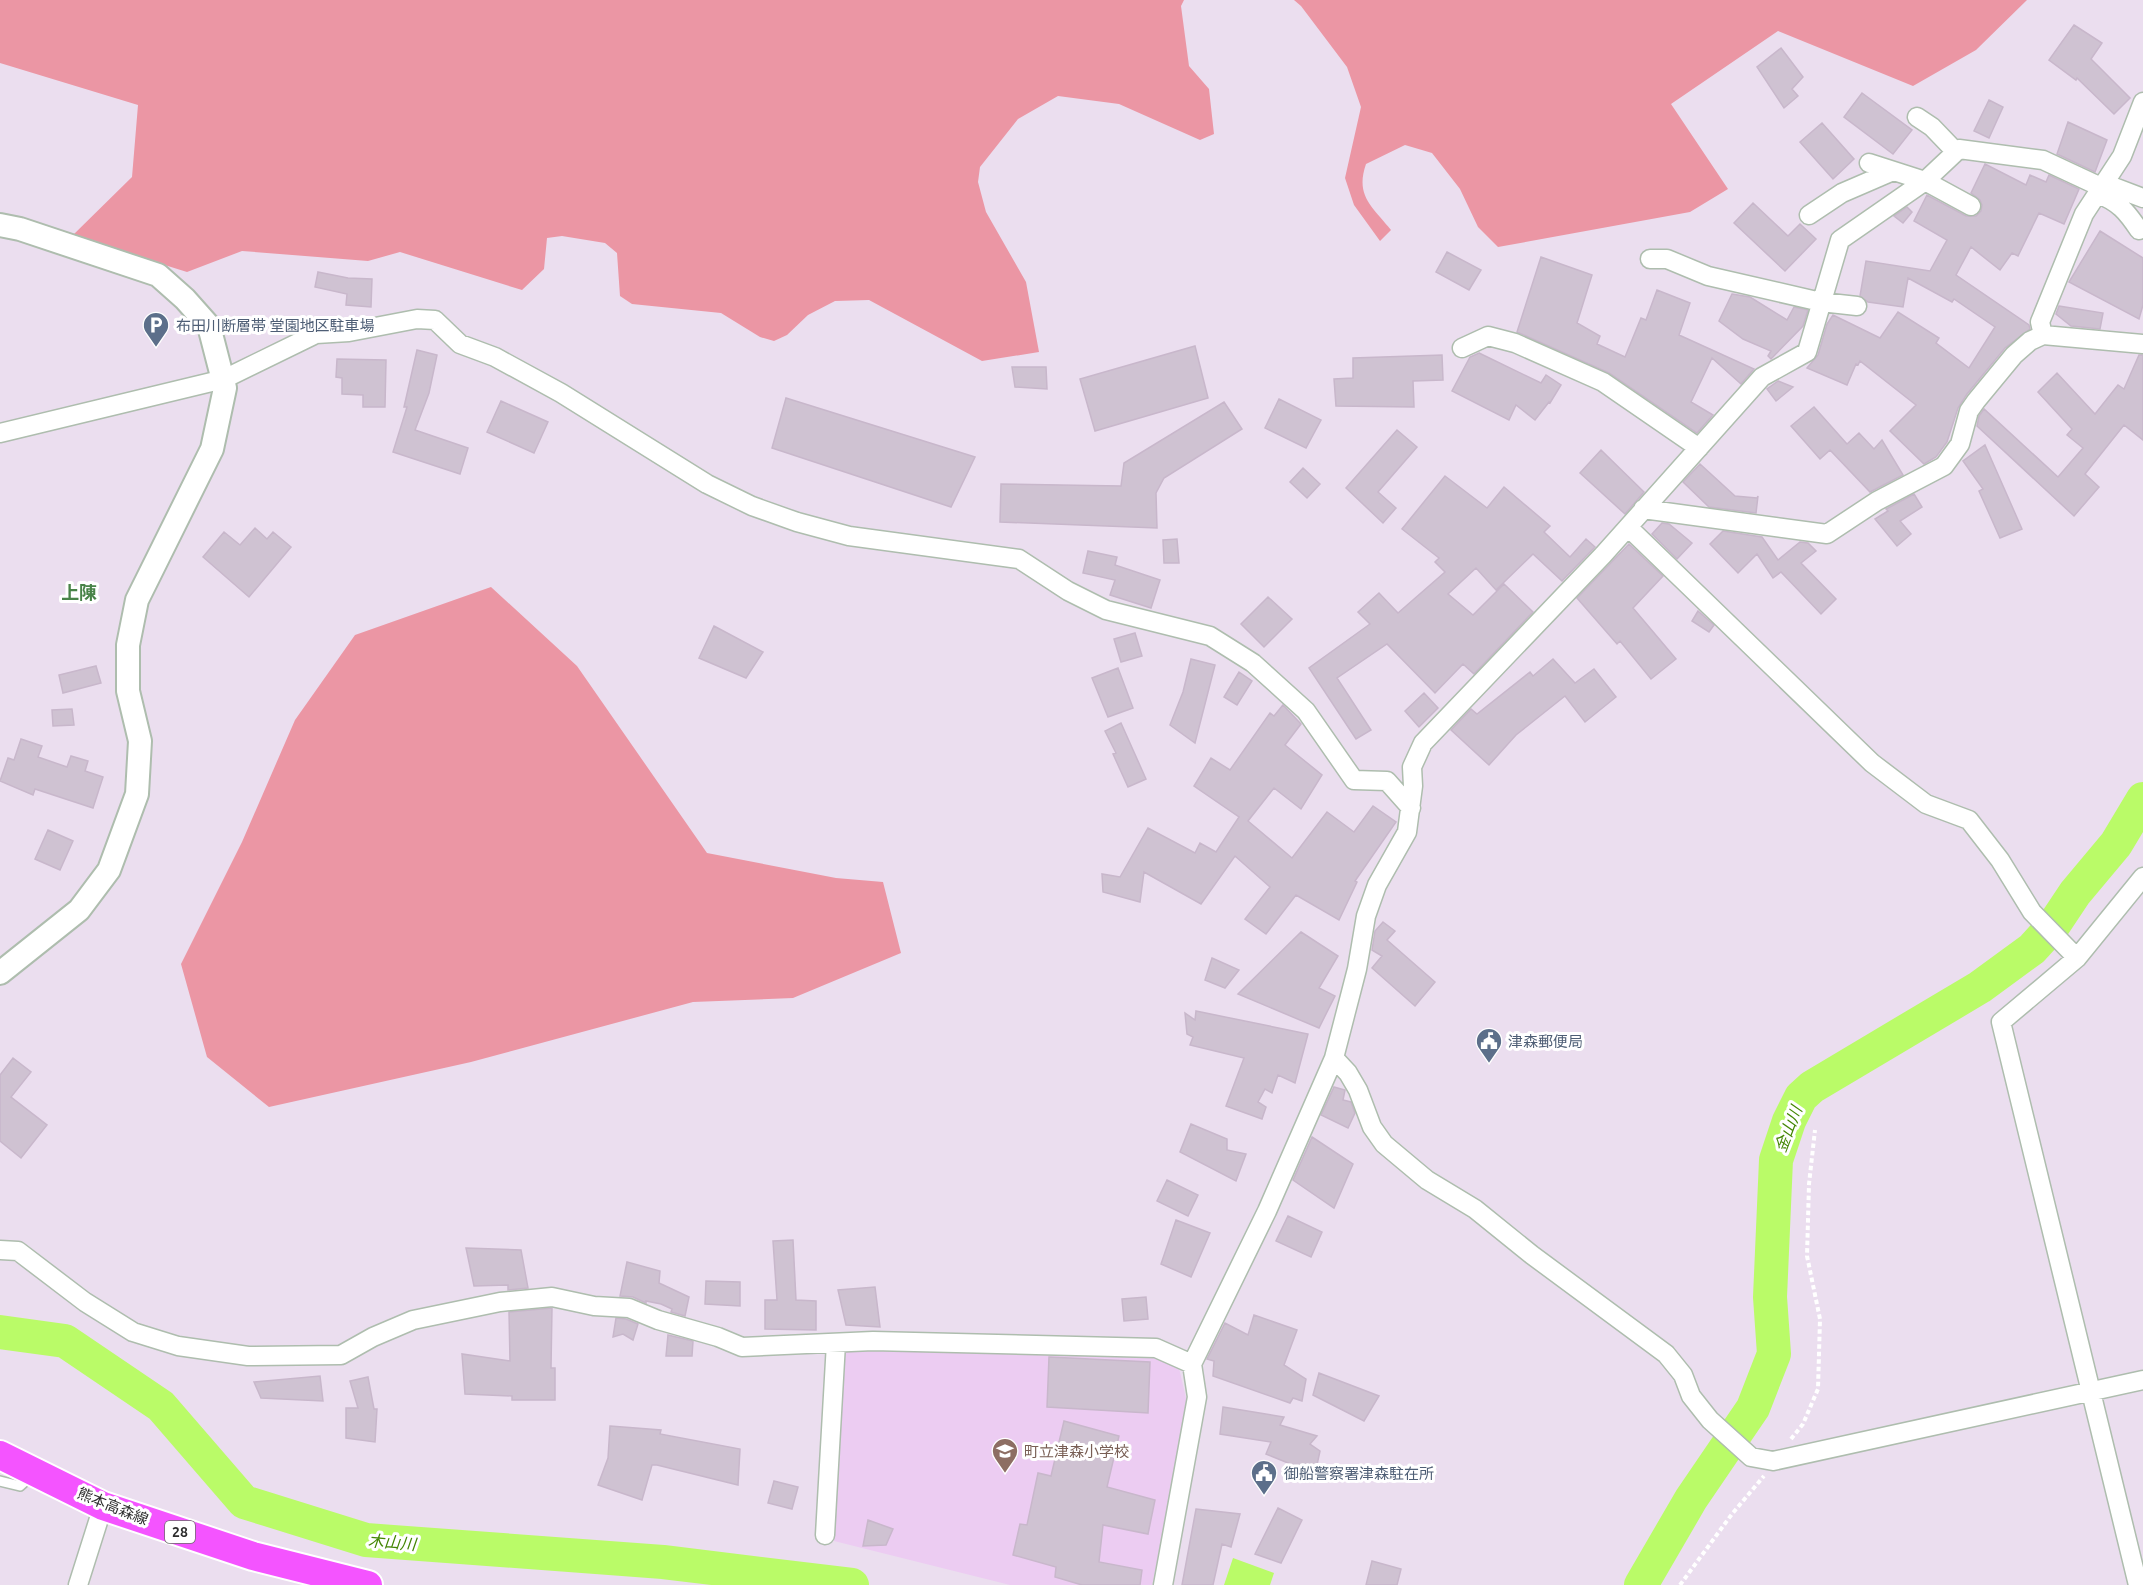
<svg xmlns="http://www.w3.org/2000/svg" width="2143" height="1585" viewBox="0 0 2143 1585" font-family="Ubuntu,'Noto Sans JP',sans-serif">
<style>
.education{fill:#ecccf2}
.green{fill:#eb96a4}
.water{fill:#bafb68}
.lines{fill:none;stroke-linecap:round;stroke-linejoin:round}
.river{stroke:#bafb68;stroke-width:34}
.building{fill:#cfc2d2;stroke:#c8b7cb;stroke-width:1.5}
.service-casing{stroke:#aebdae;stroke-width:12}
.minor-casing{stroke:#aebdae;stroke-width:21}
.tertiary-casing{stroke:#aebdae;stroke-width:26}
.primary-casing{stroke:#fff;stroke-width:32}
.path{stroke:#fff;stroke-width:4;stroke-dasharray:4.5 3;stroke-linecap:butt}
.service{stroke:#fff;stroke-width:9}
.minor{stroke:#fff;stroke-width:18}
.tertiary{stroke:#fff;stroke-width:22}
.primary{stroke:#f454ff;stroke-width:28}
.labels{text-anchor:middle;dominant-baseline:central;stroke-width:6;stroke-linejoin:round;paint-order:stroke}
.shield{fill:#fff;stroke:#6c6c6c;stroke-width:1.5}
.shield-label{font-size:14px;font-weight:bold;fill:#2d2d2d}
.service-label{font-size:15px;fill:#4e5e75;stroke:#fff;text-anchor:start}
.education-label{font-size:15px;fill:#785e54;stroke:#fff;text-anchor:start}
.street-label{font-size:15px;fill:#2d2d2d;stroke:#fff}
.water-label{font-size:16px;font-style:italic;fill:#438604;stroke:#fff}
.quarter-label{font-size:18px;font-weight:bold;fill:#488348;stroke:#fff}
</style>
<rect width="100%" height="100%" fill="#ebdeef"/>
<path class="education" d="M 839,1346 L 1156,1354 L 1179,1368 L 1188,1407 L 1152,1585 L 1010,1585 L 834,1541 Z"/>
<path class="green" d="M 0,0 L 1184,0 L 1181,6 L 1189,66 L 1209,89 L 1214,134 L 1200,140 L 1119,104 L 1058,96 L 1018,119 L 980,167 L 978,182 L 986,212 L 1026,282 L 1039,352 L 982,361 L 869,300 L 835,301 L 808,315 L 787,335 L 774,341 L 760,337 L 721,313 L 632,304 L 620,296 L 617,253 L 605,243 L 562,236 L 547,238 L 544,269 L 522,290 L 400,252 L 368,261 L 242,251 L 187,272 L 72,236 L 132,177 L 138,105 L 0,63 Z
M 1294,0 L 2027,0 L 1976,50 L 1913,86 L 1778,31 L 1671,104 L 1728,189 L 1690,212 L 1498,247 L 1478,227 L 1460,189 L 1432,153 L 1405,145 L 1366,164 C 1355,196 1372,206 1391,230 L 1380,241 L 1354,205 L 1345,178 L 1361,107 L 1347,67 L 1301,6 Z
M 491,587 L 577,666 L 707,853 L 836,878 L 883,882 L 901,953 L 793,998 L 693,1002 L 471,1062 L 269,1107 L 207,1057 L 181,964 L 242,842 L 295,720 L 355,635 Z"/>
<path class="water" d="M 1233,1558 L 1274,1573 L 1270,1585 L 1224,1585 Z"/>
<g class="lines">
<path class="river" d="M 0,1332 L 65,1341 L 161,1406 L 244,1502 L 366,1540 L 663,1562 L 852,1585
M 1641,1585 L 1691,1499 L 1753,1408 L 1774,1354 L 1770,1297 L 1776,1160 L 1789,1121 L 1801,1097 L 1812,1087 L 1980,987 L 2032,949 L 2053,926 L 2075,893 L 2116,844 L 2143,799"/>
</g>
<path class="building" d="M 2074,25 L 2102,43 L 2091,59 L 2130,98 L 2114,114 L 2077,78 L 2076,80 L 2049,60 Z
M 1781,48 L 1803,77 L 1792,89 L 1798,96 L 1784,108 L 1757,67 Z
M 1862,93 L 1912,130 L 1893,154 L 1844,117 Z
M 1989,100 L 2003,107 L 1989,138 L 1974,131 Z
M 2068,122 L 2107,140 L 2095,172 L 2057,154 Z
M 1822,123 L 1854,159 L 1833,179 L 1800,142 Z
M 1985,164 L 2026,185 L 2030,175 L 2046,182 L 2049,175 L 2079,189 L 2064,224 L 2039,213 L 2018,256 L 2012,253 L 2000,270 L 1971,247 L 1956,275 L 2029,325 L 2030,329 L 2005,348 L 1967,394 L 1958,408 L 1947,442 L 1936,457 L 1924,464 L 1890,431 L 1916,405 L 1860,361 L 1858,365 L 1856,364 L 1847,385 L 1807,368 L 1818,355 L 1827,324 L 1833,315 L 1880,338 L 1898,312 L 1939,338 L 1936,343 L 1969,368 L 1995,327 L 1954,299 L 1952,302 L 1908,278 L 1903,307 L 1868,302 L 1860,296 L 1866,261 L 1930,271 L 1947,240 L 1914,221 L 1927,195 L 1966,216 L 1976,216 L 1981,211 L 1982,205 L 1980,200 L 1971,193 Z
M 1753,203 L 1788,236 L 1800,224 L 1816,239 L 1785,271 L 1734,223 Z
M 1907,207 L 1912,212 L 1903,223 L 1894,216 Z
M 2100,231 L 2143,258 L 2143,305 L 2139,319 L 2069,282 Z
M 1447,252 L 1481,270 L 1469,290 L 1436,272 Z
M 1541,257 L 1592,275 L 1577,323 L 1600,336 L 1597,344 L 1625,357 L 1641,318 L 1646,320 L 1657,290 L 1690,303 L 1679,335 L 1754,369 L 1741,384 L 1712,358 L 1691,402 L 1713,415 L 1697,433 L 1609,373 L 1517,332 Z
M 318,272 L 348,278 L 372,279 L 371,307 L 346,305 L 347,294 L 315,287 Z
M 1732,294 L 1750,297 L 1787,320 L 1794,307 L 1808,310 L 1803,326 L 1771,359 L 1768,356 L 1771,351 L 1743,339 L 1719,321 Z
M 2059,306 L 2103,313 L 2100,329 L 2071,326 L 2056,314 Z
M 1195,346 L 1208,398 L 1095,431 L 1080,379 Z
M 417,350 L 437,355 L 429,393 L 415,430 L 468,448 L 460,474 L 393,452 L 407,407 L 404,407 Z
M 1479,353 L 1541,383 L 1546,375 L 1561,385 L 1550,403 L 1549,402 L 1535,420 L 1516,405 L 1509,420 L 1452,391 L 1470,357 Z
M 1442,355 L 1443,380 L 1413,381 L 1414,407 L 1336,406 L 1334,379 L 1353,378 L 1353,358 Z
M 2139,355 L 2143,355 L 2143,440 L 2124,425 L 2085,474 L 2099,487 L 2074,516 L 1977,426 L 1979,416 L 1984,409 L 2058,477 L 2083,448 L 2067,435 L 2072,429 L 2038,392 L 2057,373 L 2095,414 L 2118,385 L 2124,389 Z
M 337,359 L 386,360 L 385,407 L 363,407 L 363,395 L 342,394 L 342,378 L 336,377 Z
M 1012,367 L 1046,367 L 1047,389 L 1015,387 Z
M 1778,381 L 1793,387 L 1776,401 L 1767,389 Z
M 786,398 L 975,457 L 951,507 L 772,448 Z
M 1279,399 L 1321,420 L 1306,448 L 1265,428 Z
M 501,401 L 548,422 L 534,453 L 487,432 Z
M 1224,402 L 1242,429 L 1164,478 L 1156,493 L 1157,528 L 1000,522 L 1001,484 L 1121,486 L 1124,463 Z
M 1814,407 L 1847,444 L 1859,433 L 1874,449 L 1882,440 L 1903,475 L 1870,492 L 1830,450 L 1820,459 L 1791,426 Z
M 1397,430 L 1417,447 L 1378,492 L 1396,508 L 1383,523 L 1346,488 Z
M 1985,445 L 2022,529 L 2000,538 L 1979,491 L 1983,489 L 1963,461 Z
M 1601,450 L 1644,492 L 1625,514 L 1580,473 Z
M 1700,464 L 1735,496 L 1757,498 L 1758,496 L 1756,513 L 1709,507 L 1683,482 Z
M 1303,468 L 1320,484 L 1307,498 L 1290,482 Z
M 1445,476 L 1487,508 L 1504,487 L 1550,526 L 1544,532 L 1570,557 L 1586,539 L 1595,547 L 1562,581 L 1533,554 L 1496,590 L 1476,568 L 1448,594 L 1473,615 L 1504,584 L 1533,612 L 1474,674 L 1463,664 L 1435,693 L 1387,644 L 1337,678 L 1371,730 L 1356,739 L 1309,668 L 1370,624 L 1358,612 L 1379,593 L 1398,613 L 1445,572 L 1435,562 L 1439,558 L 1402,529 Z
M 1914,494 L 1922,507 L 1900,521 L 1911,534 L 1897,546 L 1875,519 L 1888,511 L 1886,509 Z
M 1662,523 L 1669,524 L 1692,543 L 1677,559 L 1652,534 Z
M 255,528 L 267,539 L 273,532 L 291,547 L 249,597 L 203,557 L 224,532 L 240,545 Z
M 1723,531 L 1762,537 L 1778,560 L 1800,542 L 1808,543 L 1816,551 L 1801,563 L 1836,599 L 1821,614 L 1781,572 L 1773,578 L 1757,554 L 1738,573 L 1710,544 Z
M 1177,539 L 1179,563 L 1164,563 L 1163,540 Z
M 1629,544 L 1663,576 L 1633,608 L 1676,659 L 1651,679 L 1620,641 L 1617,644 L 1577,598 Z
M 1088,551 L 1117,557 L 1115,565 L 1160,580 L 1151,608 L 1110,595 L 1115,580 L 1083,573 Z
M 1268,597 L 1292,619 L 1264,647 L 1241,624 Z
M 1698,611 L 1714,625 L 1709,632 L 1692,621 Z
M 714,626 L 763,652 L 746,678 L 699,658 Z
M 1135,633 L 1142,656 L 1121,662 L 1114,639 Z
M 1191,659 L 1215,665 L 1195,743 L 1170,725 L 1183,692 Z
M 1553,659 L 1575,683 L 1594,669 L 1616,697 L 1585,722 L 1565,696 L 1516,735 L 1489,765 L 1451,730 L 1471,709 L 1477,714 L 1530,672 L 1533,676 Z
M 96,666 L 101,683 L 63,693 L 59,675 Z
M 1118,668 L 1133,708 L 1108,717 L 1092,678 Z
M 1239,672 L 1252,681 L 1237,705 L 1224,697 Z
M 1424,693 L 1438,708 L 1419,727 L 1405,711 Z
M 1283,705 L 1301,724 L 1285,745 L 1322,775 L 1301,809 L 1274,788 L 1248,821 L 1292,858 L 1327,812 L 1354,832 L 1373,806 L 1396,822 L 1355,881 L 1357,882 L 1339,920 L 1296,895 L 1266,934 L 1245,919 L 1270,887 L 1235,856 L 1201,904 L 1144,872 L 1140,902 L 1103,892 L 1102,874 L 1120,877 L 1148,828 L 1195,853 L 1200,843 L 1216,852 L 1239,817 L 1194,786 L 1211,758 L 1230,770 L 1270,713 L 1274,716 Z
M 72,709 L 74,725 L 53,726 L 52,710 Z
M 1121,723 L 1146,779 L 1128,787 L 1113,754 L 1116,753 L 1105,731 Z
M 21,739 L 42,746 L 38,757 L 67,767 L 71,756 L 88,761 L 85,771 L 103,777 L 93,808 L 35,789 L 33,795 L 0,781 L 8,758 L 14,760 Z
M 48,830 L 73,841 L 60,870 L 35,859 Z
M 1383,922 L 1395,931 L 1387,940 L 1435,982 L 1415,1006 L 1372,968 L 1382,956 L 1372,950 L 1375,931 Z
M 1301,932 L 1338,956 L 1319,988 L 1335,996 L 1319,1028 L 1238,994 Z
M 1212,958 L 1239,970 L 1225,988 L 1205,980 Z
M 1196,1011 L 1308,1034 L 1295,1083 L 1278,1075 L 1272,1093 L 1265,1089 L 1258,1102 L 1266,1107 L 1262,1119 L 1226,1106 L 1244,1058 L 1190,1045 L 1193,1037 L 1187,1034 L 1185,1013 L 1195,1020 Z
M 13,1058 L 31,1072 L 11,1097 L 47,1125 L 21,1158 L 0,1141 L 0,1075 Z
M 1334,1087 L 1345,1090 L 1343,1100 L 1351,1102 L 1355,1113 L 1348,1128 L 1321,1115 Z
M 1191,1124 L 1227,1139 L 1227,1150 L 1246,1154 L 1236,1181 L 1180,1152 Z
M 1312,1137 L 1353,1164 L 1334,1208 L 1293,1180 Z
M 1167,1180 L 1198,1195 L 1188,1216 L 1157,1201 Z
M 1288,1216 L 1322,1232 L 1311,1257 L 1276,1241 Z
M 1176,1220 L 1210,1233 L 1191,1277 L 1161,1264 Z
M 793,1240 L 796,1300 L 816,1301 L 816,1330 L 765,1329 L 765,1300 L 777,1300 L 773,1241 Z
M 466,1248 L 521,1250 L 528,1288 L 508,1290 L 508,1285 L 474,1286 Z
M 627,1262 L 660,1271 L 659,1283 L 689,1297 L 685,1316 L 671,1312 L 672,1309 L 661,1304 L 646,1301 L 646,1303 L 633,1297 L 620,1296 Z
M 706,1281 L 740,1282 L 740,1306 L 705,1304 Z
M 875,1287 L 880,1327 L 846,1325 L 838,1290 Z
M 1146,1297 L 1148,1319 L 1124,1321 L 1122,1299 Z
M 552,1308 L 551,1368 L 555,1368 L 555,1400 L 512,1400 L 512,1396 L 465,1394 L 462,1354 L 510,1361 L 509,1312 Z
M 1254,1315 L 1297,1330 L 1284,1365 L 1306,1379 L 1302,1401 L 1293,1398 L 1290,1403 L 1213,1376 L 1214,1361 L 1207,1359 L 1225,1323 L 1248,1335 Z
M 616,1318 L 626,1319 L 638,1324 L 633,1340 L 623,1334 L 613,1337 Z
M 668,1335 L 693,1341 L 692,1356 L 666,1356 Z
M 1049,1357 L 1150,1362 L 1148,1413 L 1047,1407 Z
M 1319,1373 L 1379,1396 L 1364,1421 L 1313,1395 Z
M 320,1376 L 323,1401 L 261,1398 L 254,1382 Z
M 368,1377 L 374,1409 L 377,1409 L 375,1442 L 346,1438 L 346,1408 L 358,1408 L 350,1381 Z
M 1223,1407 L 1284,1417 L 1280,1425 L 1317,1436 L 1310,1444 L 1320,1451 L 1315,1474 L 1266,1454 L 1271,1442 L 1220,1434 Z
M 1064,1421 L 1119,1436 L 1107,1487 L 1155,1500 L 1148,1534 L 1103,1525 L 1099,1562 L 1142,1570 L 1140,1585 L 1082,1585 L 1055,1577 L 1056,1567 L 1013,1555 L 1020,1524 L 1027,1525 L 1038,1473 L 1051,1476 Z
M 610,1426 L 661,1430 L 660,1434 L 740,1449 L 738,1485 L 657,1465 L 652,1465 L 642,1500 L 598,1485 L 608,1458 Z
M 774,1481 L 798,1487 L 792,1509 L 768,1503 Z
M 1278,1508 L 1302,1520 L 1281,1563 L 1255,1554 Z
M 1196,1509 L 1240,1514 L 1231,1547 L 1222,1544 L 1213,1585 L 1182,1585 Z
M 868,1520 L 893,1529 L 886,1545 L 863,1546 Z
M 1372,1561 L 1401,1569 L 1397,1585 L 1366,1585 Z"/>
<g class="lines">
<g class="service-casing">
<path id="service" d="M 0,1481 L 20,1486 L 31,1476"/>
</g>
<g class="minor-casing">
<path id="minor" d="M 1917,117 L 1932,127 L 1956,152
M 1869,163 L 1925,181 L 1971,206
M 2106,184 L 2143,198
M 2098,194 C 2119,202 2127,212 2139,230
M 1809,215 L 1842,193 L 1893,171
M 1650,259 L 1667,259 L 1708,276 L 1821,302 L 1857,306
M 2043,335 L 2040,322 L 2084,214 L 2122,156 L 2143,102
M 1462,348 L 1488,336 L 1515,343 L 1603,382 L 1699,448
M 0,433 L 224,379 L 316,334 L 349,332 L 417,319 L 435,320 L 460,344 L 495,357 L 561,393 L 707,484 L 752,506 L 797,522 L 849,536 L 1019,559 L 1068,591 L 1106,610 L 1210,636 L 1253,663 L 1306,711 L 1354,780 L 1387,781 L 1411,808
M 1643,509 L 1827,534 L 1877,501 L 1944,466 L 1960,444 L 1969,411 L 1976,401 L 2014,355 L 2030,341 L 2043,335 L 2143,344
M 1628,527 L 1872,763 L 1926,804 L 1969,820 L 2000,860 L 2032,912 L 2077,958
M 1334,1058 L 1348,1073 L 1358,1090 L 1372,1127 L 1384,1144 L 1427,1180 L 1475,1209 L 1532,1255 L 1666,1354 L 1683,1375 L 1691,1396 L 1710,1420 L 1751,1457 L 1773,1461 L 2143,1380
M 0,1250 L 18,1251 L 85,1302 L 133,1332 L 178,1346 L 248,1356 L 341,1355 L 373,1337 L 413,1320 L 500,1302 L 552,1297 L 594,1306 L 629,1308 L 658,1320 L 718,1337 L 742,1347 L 873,1341 L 1156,1348 L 1192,1364
M 825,1535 L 836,1343
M 78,1585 L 103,1506
M 1163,1585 L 1197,1397 L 1192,1364 L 1267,1211 L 1334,1058 L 1357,969 L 1366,916 L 1377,885 L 1407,832 L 1413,786 L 1412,767 L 1423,743 L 1603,555 L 1762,377 L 1807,352 L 1840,240 L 1925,181 L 1959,149 L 2043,160 L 2103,188
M 2138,1585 L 2001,1022 L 2077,958 L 2143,877"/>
</g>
<g class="tertiary-casing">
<path id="tertiary" d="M 0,225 L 20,229 L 158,275 L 185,299 L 209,326 L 225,388 L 212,449 L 137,600 L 128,645 L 128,691 L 140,741 L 137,794 L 109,870 L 79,910 L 0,973"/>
</g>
<g class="primary-casing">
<path id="primary" d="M 0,1455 L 103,1506 L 253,1556 L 368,1585"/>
</g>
<path class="path" d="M 1791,1439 L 1803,1424 L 1818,1389 L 1820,1319 L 1807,1256 L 1809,1184 L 1815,1130
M 1680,1585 L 1732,1514 L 1764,1476"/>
<use href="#service" class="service"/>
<use href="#minor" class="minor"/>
<use href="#tertiary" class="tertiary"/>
<use href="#primary" class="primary"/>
</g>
<defs>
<g id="parking-pin" transform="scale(1.35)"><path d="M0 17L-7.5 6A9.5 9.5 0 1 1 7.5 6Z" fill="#5c6f8a" stroke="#fff"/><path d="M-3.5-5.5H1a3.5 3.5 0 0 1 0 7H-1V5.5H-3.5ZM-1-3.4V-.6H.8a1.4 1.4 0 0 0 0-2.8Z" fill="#fff"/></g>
<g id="civic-pin" transform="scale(1.35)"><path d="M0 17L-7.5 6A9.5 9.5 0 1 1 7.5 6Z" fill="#5c6f8a" stroke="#fff"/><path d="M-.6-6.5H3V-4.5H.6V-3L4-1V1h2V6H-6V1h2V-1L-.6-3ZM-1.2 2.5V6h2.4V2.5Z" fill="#fff"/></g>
<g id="school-pin" transform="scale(1.35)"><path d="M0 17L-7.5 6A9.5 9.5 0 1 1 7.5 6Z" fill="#8d6e63" stroke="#fff"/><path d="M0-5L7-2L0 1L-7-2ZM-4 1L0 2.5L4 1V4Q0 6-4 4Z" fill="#fff"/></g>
</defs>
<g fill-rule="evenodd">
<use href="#parking-pin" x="156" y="325"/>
<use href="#civic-pin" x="1489" y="1041"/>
<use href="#school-pin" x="1005" y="1451"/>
<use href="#civic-pin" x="1264" y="1473"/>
</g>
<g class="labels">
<rect class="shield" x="165" y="1521" width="30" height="22" rx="4.5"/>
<g class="shield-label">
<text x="180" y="1532">28</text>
</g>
<g class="service-label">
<text x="176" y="325">布田川断層帯 堂園地区駐車場</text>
<text x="1508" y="1041">津森郵便局</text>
<text x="1284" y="1473">御船警察署津森駐在所</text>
</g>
<g class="education-label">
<text x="1024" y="1451">町立津森小学校</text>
</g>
<g class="street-label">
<text transform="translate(113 1506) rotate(22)">熊本高森線</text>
</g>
<g class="water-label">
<text transform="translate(1788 1129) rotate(-69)">金山川</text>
<text transform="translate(392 1542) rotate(5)">木山川</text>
</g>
<g class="quarter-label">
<text x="79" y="592">上陳</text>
</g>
</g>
</svg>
